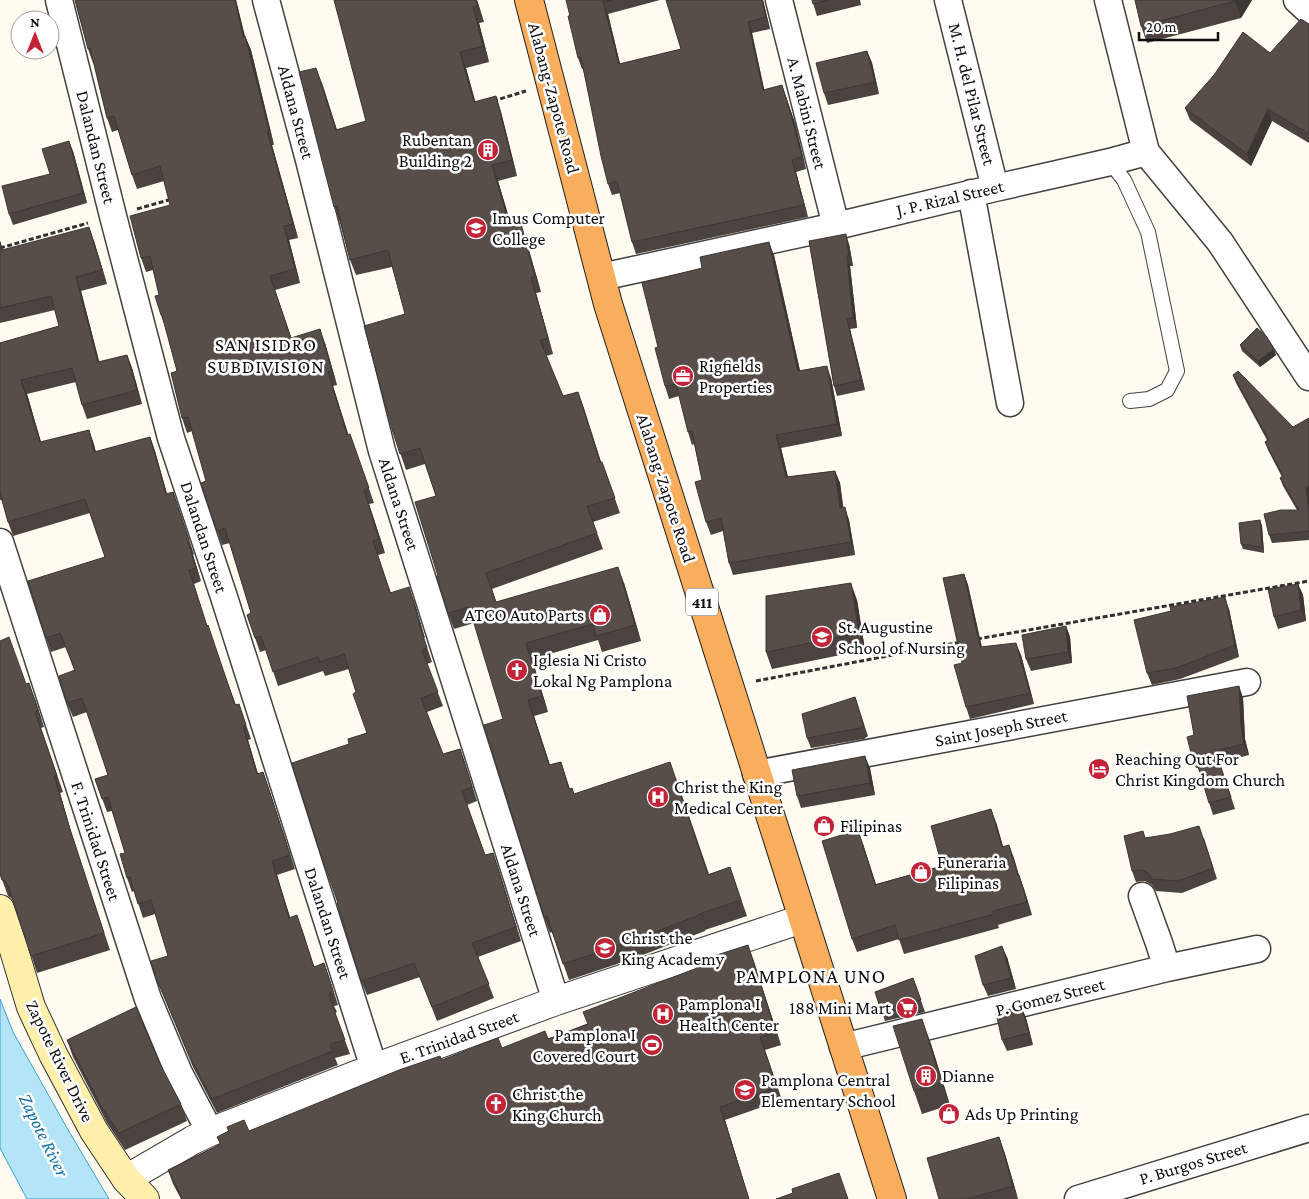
<svg xmlns="http://www.w3.org/2000/svg" width="1309" height="1199" viewBox="0 0 1309 1199" font-family="'Crimson Pro',serif">
<style>
.water{fill:#b3e4f7;stroke:#39a0d0}
.lines{fill:none;stroke-linecap:round;stroke-linejoin:round}
.service-casing{stroke:#414141;stroke-width:16}
.minor-casing{stroke:#414141;stroke-width:29}
.tertiary-casing{stroke:#414141;stroke-width:30}
.secondary-casing{stroke:#303030;stroke-width:30}
.trunk-casing{stroke:#1f1f1f;stroke-width:30}
.path{stroke:#303030;stroke-width:3;stroke-dasharray:5 2.5;stroke-linecap:butt}
.service{stroke:#fff;stroke-width:14}
.minor{stroke:#fff;stroke-width:26}
.tertiary{stroke:#fff;stroke-width:28}
.secondary{stroke:#ffefab;stroke-width:28}
.trunk{stroke:#f9ae5d;stroke-width:28}
.wall{fill:#4b4340}
.shaded-wall{fill:#3d3734}
.building{fill:#574e4a;stroke:#3d3734}
.labels{text-anchor:middle;dominant-baseline:central;stroke-width:5;stroke-linejoin:round;paint-order:stroke}
.shield{fill:#fff;stroke:#565656;stroke-width:1}
.shield-label{font-size:16px;font-weight:bold;fill:#0e0e0e}
.street-label{font-size:18px;fill:#0e0e0e;stroke:#fff}
.poi-label{font-size:18px;fill:#0e0e0e;stroke:#fff;text-anchor:start}
.neighbourhood-label{font-size:19px;letter-spacing:1px;fill:#0e0e0e;stroke:#fff}
.water-label{font-size:19px;font-style:italic;fill:#1471a3;stroke:#fff}
.quarter-label{font-size:20px;letter-spacing:1px;fill:#0e0e0e;stroke:#fff}
</style>
<rect width="100%" height="100%" fill="#fffbf0"/>
<path class="water" d="M 0,999 L 13,1032 L 67,1128 L 109,1199 L 27,1199 L 0,1148 Z"/>
<g class="lines">
<g class="service-casing">
<path id="service" d="M 1110,162 L 1124,180 L 1148,232 L 1177,371 L 1167,390 L 1149,399 L 1130,401"/>
</g>
<g class="minor-casing">
<path id="minor" d="M 59,0 L 113,216 L 171,438 L 224,597 L 374,1068
M 266,0 L 309,160 L 382,451 L 556,1001
M 779,0 L 836,226
M 948,0 L 995,188
M 1108,0 L 1146,152 L 1220,242 L 1309,377
M 1297,0 L 1309,11
M 971,193 L 1010,403
M 602,278 L 615,274 L 836,226 L 995,188 L 1110,162 L 1146,152
M 0,542 L 148,999 L 179,1073 L 210,1132
M 756,774 L 1247,682
M 1142,896 L 1159,943 L 1167,968
M 843,1047 L 1167,968 L 1257,949
M 1078,1199 L 1309,1128"/>
</g>
<g class="tertiary-casing">
<path id="tertiary" d="M 126,1179 L 193,1140 L 210,1132 L 374,1068 L 556,1001 L 802,919"/>
</g>
<g class="secondary-casing">
<path id="secondary" d="M 0,909 L 13,947 L 31,1007 L 53,1054 L 94,1131 L 126,1179 L 145,1199"/>
</g>
<g class="trunk-casing">
<path id="trunk" d="M 529,0 L 608,304 L 892,1199"/>
</g>
<path class="path" d="M 493,101 L 526,91
M 137,209 L 172,199
M 0,248 L 88,223
M 977,639 L 1309,581
M 756,681 L 961,642"/>
<use href="#service" class="service"/>
<use href="#minor" class="minor"/>
<use href="#tertiary" class="tertiary"/>
<use href="#secondary" class="secondary"/>
<use href="#trunk" class="trunk"/>
</g>
<path class="wall" d="M 75,0 L 236,0 L 245,36 L 251,50 L 274,145 L 272,145 L 298,238 L 289,240 L 300,283 L 275,290 L 291,337 L 325,343 L 337,385 L 333,386 L 348,435 L 350,434 L 374,503 L 369,504 L 385,553 L 378,555 L 391,593 L 414,601 L 425,638 L 424,638 L 432,662 L 427,664 L 443,706 L 427,712 L 443,754 L 460,749 L 477,801 L 467,805 L 485,855 L 493,853 L 521,941 L 478,957 L 494,998 L 437,1021 L 420,977 L 367,995 L 361,981 L 338,903 L 349,744 L 367,733 L 356,692 L 349,669 L 325,676 L 323,671 L 278,686 L 266,650 L 260,652 L 247,615 L 251,613 L 230,543 L 222,545 L 217,531 L 206,481 L 192,431 L 187,433 L 182,418 L 177,371 L 165,327 L 161,315 L 159,295 L 153,270 L 146,272 L 141,258 L 170,205 L 164,181 L 137,189 L 132,175 L 118,130 L 112,132 L 107,118 L 94,63 L 93,63 L 88,49 Z
M 334,0 L 477,0 L 484,22 L 479,23 L 489,62 L 466,68 L 475,102 L 496,96 L 501,112 L 517,176 L 498,181 L 512,227 L 526,240 L 541,292 L 536,293 L 553,354 L 546,356 L 563,396 L 578,392 L 601,462 L 602,462 L 620,513 L 593,522 L 603,549 L 492,589 L 496,602 L 624,583 L 641,641 L 602,652 L 598,640 L 532,659 L 548,712 L 534,716 L 550,765 L 561,762 L 570,789 L 574,794 L 676,778 L 709,874 L 730,867 L 747,916 L 705,930 L 705,931 L 635,958 L 569,980 L 552,932 L 550,933 L 544,917 L 503,719 L 474,623 L 454,629 L 448,613 L 438,576 L 436,496 L 425,464 L 406,470 L 392,429 L 405,314 L 392,267 L 356,275 L 350,260 L 340,223 L 334,207 L 322,83 L 337,130 L 366,121 Z
M 566,0 L 660,0 L 608,14 L 620,64 L 681,49 L 666,0 L 763,0 L 770,29 L 752,33 L 764,90 L 786,97 L 795,123 L 806,169 L 796,172 L 808,217 L 636,254 L 632,242 L 620,193 L 612,195 L 608,184 L 583,69 L 582,69 L 578,58 L 570,16 Z
M 812,0 L 860,0 L 861,5 L 817,16 Z
M 1135,0 L 1252,0 L 1241,18 L 1147,43 L 1141,26 Z
M 1309,24 L 1309,143 L 1272,121 L 1251,166 L 1190,120 L 1185,108 L 1270,53 Z
M 867,51 L 872,63 L 879,94 L 828,105 L 824,93 Z
M 73,151 L 87,203 L 13,225 L 9,214 Z
M 0,241 L 3,250 L 94,241 L 107,284 L 81,291 L 99,362 L 127,355 L 132,368 L 142,404 L 87,419 L 82,405 L 76,382 L 27,394 L 41,442 L 89,430 L 96,452 L 150,437 L 155,451 L 167,494 L 173,492 L 194,554 L 193,555 L 201,581 L 194,584 L 207,626 L 236,705 L 239,704 L 251,739 L 248,740 L 258,774 L 263,772 L 268,786 L 295,869 L 277,875 L 290,917 L 302,929 L 314,967 L 324,963 L 338,1005 L 334,1006 L 337,1012 L 335,1013 L 350,1054 L 335,1058 L 338,1065 L 217,1113 L 193,1067 L 157,980 L 168,956 L 155,914 L 143,918 L 134,891 L 132,892 L 127,878 L 125,853 L 112,811 L 107,812 L 95,779 L 108,775 L 87,712 L 73,717 L 67,703 L 74,670 L 66,647 L 51,652 L 46,638 L 105,557 L 90,513 L 13,536 L 8,522 L 2,500 L 0,500 L 0,343 L 59,326 L 55,310 L 0,323 Z
M 809,241 L 849,244 L 853,266 L 850,266 L 857,328 L 850,329 L 865,390 L 837,396 L 834,386 Z
M 774,255 L 800,371 L 831,378 L 842,436 L 781,448 L 788,477 L 835,471 L 840,483 L 843,507 L 849,520 L 855,555 L 733,575 L 729,563 L 723,531 L 711,535 L 706,522 L 702,480 L 694,444 L 692,445 L 688,432 L 679,396 L 669,399 L 665,386 Z
M 1240,345 L 1276,355 L 1260,367 L 1242,351 Z
M 1233,375 L 1293,427 L 1309,418 L 1309,540 L 1272,543 L 1269,535 L 1297,510 L 1283,486 L 1280,478 L 1282,477 L 1268,450 L 1265,442 L 1267,440 L 1236,383 Z
M 1260,520 L 1262,526 L 1264,553 L 1243,549 L 1241,544 Z
M 964,574 L 968,585 L 982,647 L 1021,655 L 1034,704 L 970,719 L 966,707 L 962,663 Z
M 1298,584 L 1303,595 L 1306,621 L 1278,629 L 1274,617 Z
M 857,600 L 865,650 L 772,669 L 766,652 Z
M 1229,609 L 1239,657 L 1180,679 L 1152,685 L 1147,673 Z
M 1066,626 L 1070,637 L 1072,663 L 1031,671 L 1026,659 Z
M 26,684 L 35,699 L 44,727 L 41,728 L 63,792 L 60,793 L 71,832 L 110,950 L 37,973 L 14,902 L 11,898 L 8,896 L 0,874 Z
M 1239,686 L 1243,698 L 1245,739 L 1249,755 L 1220,763 L 1235,809 L 1213,815 L 1198,768 L 1196,768 L 1192,757 L 1194,735 Z
M 855,697 L 868,736 L 864,739 L 811,748 L 807,738 Z
M 870,768 L 875,795 L 801,808 L 797,796 Z
M 996,822 L 1003,847 L 1009,845 L 1019,876 L 1019,875 L 1024,889 L 1032,915 L 998,925 L 999,928 L 904,954 L 899,939 L 857,952 L 852,939 L 863,844 L 876,884 L 942,866 Z
M 1204,838 L 1217,879 L 1182,893 L 1156,891 L 1152,885 L 1145,881 L 1136,882 L 1132,871 Z
M 1007,957 L 1016,989 L 988,996 L 983,985 Z
M 753,959 L 781,1045 L 765,1050 L 782,1100 L 725,1120 L 749,1199 L 181,1199 L 173,1184 L 168,1170 L 220,1144 L 217,1137 L 228,1131 L 227,1127 L 249,1131 L 442,1060 L 548,1039 Z
M 913,978 L 925,1012 L 885,1021 L 875,992 Z
M 1021,1006 L 1026,1018 L 1033,1045 L 1007,1051 L 1002,1040 Z
M 67,1040 L 159,1062 L 181,1104 L 187,1121 L 125,1150 L 107,1123 L 73,1057 Z
M 930,1041 L 950,1105 L 922,1114 L 914,1091 Z
M 999,1137 L 1005,1154 L 1018,1199 L 939,1199 Z"/>
<path class="shaded-wall" d="M 235,0 L 236,0 L 248,51 L 243,37 Z
M 476,0 L 477,0 L 484,22 L 478,6 Z
M 762,0 L 763,0 L 770,29 L 766,17 Z
M 1235,0 L 1252,0 L 1241,18 L 1235,1 Z
M 603,2 L 608,14 L 623,76 L 619,64 Z
M 473,7 L 479,23 L 489,62 L 483,46 Z
M 748,22 L 752,33 L 767,102 L 763,90 Z
M 245,36 L 251,50 L 274,145 L 269,130 Z
M 867,51 L 872,63 L 879,94 L 875,82 Z
M 460,52 L 466,68 L 480,118 L 474,102 Z
M 316,68 L 322,83 L 342,146 L 336,130 Z
M 782,85 L 795,123 L 806,169 L 802,157 Z
M 496,96 L 501,112 L 517,176 L 512,160 Z
M 1268,109 L 1272,121 L 1251,166 L 1247,154 Z
M 267,131 L 272,145 L 298,238 L 293,224 Z
M 69,141 L 73,151 L 87,203 L 83,193 Z
M 792,160 L 796,172 L 808,217 L 804,205 Z
M 492,165 L 498,181 L 516,243 L 510,227 Z
M 521,224 L 526,240 L 541,292 L 535,276 Z
M 284,226 L 289,240 L 300,283 L 295,269 Z
M 89,227 L 94,241 L 107,284 L 102,270 Z
M 846,234 L 849,244 L 853,266 L 849,256 Z
M 769,242 L 774,255 L 803,384 L 798,371 Z
M 847,256 L 850,266 L 857,328 L 853,318 Z
M 76,277 L 81,291 L 103,376 L 98,362 Z
M 531,278 L 536,293 L 553,354 L 548,338 Z
M 847,319 L 850,329 L 865,390 L 861,380 Z
M 320,329 L 325,343 L 337,385 L 332,371 Z
M 1274,349 L 1276,355 L 1260,367 L 1258,361 Z
M 127,355 L 132,368 L 142,404 L 137,390 Z
M 827,366 L 831,378 L 842,436 L 837,424 Z
M 328,372 L 333,386 L 353,449 L 347,435 Z
M 21,380 L 27,394 L 45,456 L 40,442 Z
M 578,392 L 584,408 L 606,478 L 600,462 Z
M 89,430 L 94,444 L 99,466 L 94,452 Z
M 776,435 L 781,448 L 791,490 L 786,477 Z
M 150,437 L 155,451 L 171,508 L 166,494 Z
M 835,471 L 840,483 L 845,520 L 840,508 Z
M 1309,486 L 1309,513 L 1306,488 Z
M 364,490 L 369,504 L 385,553 L 379,539 Z
M 845,507 L 849,520 L 855,555 L 851,542 Z
M 1260,520 L 1262,526 L 1264,553 L 1262,547 Z
M 188,541 L 193,555 L 201,581 L 196,568 Z
M 618,567 L 624,583 L 641,641 L 635,625 Z
M 964,574 L 968,585 L 984,659 L 980,647 Z
M 851,583 L 857,600 L 865,650 L 859,633 Z
M 1298,584 L 1303,595 L 1306,621 L 1301,610 Z
M 409,587 L 414,601 L 425,638 L 420,624 Z
M 1225,597 L 1229,609 L 1239,657 L 1235,645 Z
M 1066,626 L 1070,637 L 1072,663 L 1068,652 Z
M 526,643 L 532,659 L 548,712 L 542,696 Z
M 1016,643 L 1021,655 L 1034,704 L 1030,693 Z
M 29,683 L 35,699 L 44,727 L 38,711 Z
M 1239,686 L 1243,698 L 1245,739 L 1249,755 L 1244,744 L 1241,727 Z
M 528,700 L 534,716 L 555,781 L 549,765 Z
M 243,726 L 248,740 L 262,788 L 257,774 Z
M 460,749 L 465,763 L 477,801 L 472,787 Z
M 865,756 L 870,768 L 875,795 L 870,783 Z
M 263,772 L 268,786 L 295,869 L 290,855 Z
M 54,776 L 60,793 L 71,832 L 110,950 L 70,829 Z
M 991,809 L 996,822 L 1007,860 L 1002,847 Z
M 858,830 L 863,844 L 880,898 L 875,885 Z
M 1009,845 L 1014,858 L 1023,889 L 1018,876 Z
M 493,853 L 498,867 L 521,941 L 516,927 Z
M 272,861 L 277,875 L 294,931 L 289,918 Z
M 1019,875 L 1024,889 L 1032,915 L 1027,902 Z
M 748,945 L 753,959 L 781,1045 L 776,1032 Z
M 1002,946 L 1007,957 L 1016,989 L 1011,978 Z
M 324,963 L 329,977 L 338,1005 L 333,991 Z
M 1021,1006 L 1026,1018 L 1033,1045 L 1029,1033 Z
M 922,1019 L 930,1041 L 950,1105 L 942,1083 Z
M 720,1107 L 725,1120 L 749,1199 Z
M 999,1137 L 1005,1154 L 1018,1199 L 1013,1186 Z"/>
<path class="building" d="M 75,0 L 235,0 L 243,37 L 245,36 L 269,130 L 267,131 L 293,224 L 284,226 L 295,269 L 270,276 L 291,338 L 320,329 L 332,371 L 328,372 L 347,435 L 350,434 L 369,488 L 364,490 L 379,539 L 373,541 L 390,593 L 409,587 L 420,624 L 419,624 L 427,648 L 422,650 L 438,692 L 421,698 L 443,754 L 460,749 L 472,787 L 462,791 L 485,855 L 493,853 L 516,927 L 472,943 L 489,984 L 432,1007 L 414,963 L 361,981 L 337,903 L 338,903 L 318,846 L 292,763 L 349,744 L 348,739 L 367,733 L 353,694 L 356,692 L 344,654 L 320,662 L 318,657 L 273,672 L 261,636 L 255,638 L 247,615 L 251,613 L 225,528 L 217,531 L 201,483 L 206,481 L 188,417 L 182,418 L 171,373 L 177,371 L 162,315 L 161,315 L 155,296 L 159,295 L 150,256 L 141,258 L 130,216 L 170,205 L 160,166 L 132,175 L 114,116 L 107,118 L 90,48 L 88,49 Z
M 334,0 L 476,0 L 478,6 L 473,7 L 483,46 L 460,52 L 474,102 L 496,96 L 512,160 L 492,165 L 510,227 L 521,224 L 535,276 L 531,278 L 548,338 L 540,340 L 563,396 L 578,392 L 600,462 L 602,462 L 615,498 L 587,506 L 597,533 L 486,573 L 496,602 L 618,567 L 635,625 L 596,636 L 593,624 L 526,643 L 542,696 L 528,700 L 549,765 L 561,762 L 569,789 L 572,788 L 574,794 L 670,762 L 708,875 L 730,867 L 741,900 L 699,914 L 699,915 L 629,942 L 563,964 L 547,916 L 544,917 L 484,725 L 503,719 L 469,607 L 448,613 L 437,576 L 438,576 L 415,502 L 436,496 L 420,448 L 400,454 L 392,429 L 364,326 L 405,314 L 388,250 L 350,260 L 337,206 L 334,207 L 299,72 L 316,68 L 336,130 L 366,121 Z
M 566,0 L 612,0 L 603,2 L 619,64 L 681,49 L 666,0 L 762,0 L 766,17 L 748,22 L 763,90 L 782,85 L 790,111 L 802,157 L 792,160 L 804,205 L 632,242 L 617,181 L 608,184 L 601,156 L 581,57 L 578,58 L 568,16 L 570,16 Z
M 812,0 L 829,0 L 813,4 Z
M 1135,0 L 1235,0 L 1235,1 L 1141,26 Z
M 1301,19 L 1309,24 L 1309,134 L 1268,109 L 1247,154 L 1185,108 L 1214,75 L 1243,32 L 1270,53 Z
M 867,51 L 875,82 L 824,93 L 816,63 Z
M 69,141 L 83,193 L 9,214 L 2,186 L 50,174 L 42,149 Z
M 89,227 L 102,270 L 76,277 L 98,362 L 127,355 L 137,390 L 82,405 L 72,368 L 21,380 L 40,442 L 89,430 L 94,452 L 150,437 L 166,494 L 173,492 L 189,540 L 188,541 L 196,568 L 189,570 L 207,626 L 208,625 L 235,705 L 239,704 L 246,725 L 243,726 L 257,774 L 263,772 L 290,855 L 272,861 L 289,918 L 297,915 L 314,967 L 324,963 L 333,991 L 329,993 L 331,999 L 330,999 L 345,1040 L 330,1044 L 333,1051 L 212,1099 L 188,1053 L 157,980 L 151,961 L 168,956 L 151,900 L 138,904 L 130,877 L 127,878 L 120,854 L 125,853 L 108,797 L 102,799 L 95,779 L 108,775 L 82,698 L 67,703 L 59,676 L 75,670 L 60,633 L 46,638 L 28,581 L 105,557 L 85,499 L 8,522 L 0,493 L 0,343 L 59,326 L 51,296 L 0,308 L 0,242 L 2,250 Z
M 846,234 L 849,256 L 847,256 L 853,318 L 847,319 L 861,380 L 834,386 L 809,241 Z
M 769,242 L 798,371 L 827,366 L 837,424 L 776,435 L 786,477 L 835,471 L 840,508 L 845,507 L 851,542 L 729,563 L 721,518 L 706,522 L 695,482 L 702,480 L 692,431 L 688,432 L 676,384 L 665,386 L 655,348 L 658,347 L 642,283 L 702,268 L 700,257 Z
M 1257,328 L 1266,336 L 1274,349 L 1258,361 L 1240,345 Z
M 1238,371 L 1293,427 L 1309,418 L 1309,486 L 1306,488 L 1309,513 L 1309,531 L 1269,535 L 1264,514 L 1281,510 L 1299,510 L 1280,478 L 1283,476 L 1265,442 L 1269,440 L 1233,375 Z
M 1260,520 L 1262,547 L 1241,544 L 1239,523 Z
M 964,574 L 980,647 L 1016,643 L 1030,693 L 966,707 L 954,665 L 962,663 L 943,578 Z
M 851,583 L 859,633 L 766,652 L 766,596 Z
M 1298,584 L 1301,610 L 1274,617 L 1268,589 Z
M 1225,597 L 1235,645 L 1176,668 L 1147,673 L 1134,620 L 1171,611 L 1170,607 Z
M 1066,626 L 1068,652 L 1026,659 L 1022,635 Z
M 9,637 L 26,684 L 29,683 L 38,711 L 35,712 L 57,776 L 54,776 L 70,829 L 104,933 L 31,956 L 9,888 L 5,881 L 2,880 L 0,874 L 0,641 Z
M 1239,686 L 1241,727 L 1244,744 L 1215,751 L 1231,797 L 1209,803 L 1195,756 L 1192,757 L 1187,737 L 1194,735 L 1187,696 Z
M 855,697 L 864,726 L 860,728 L 807,738 L 802,714 Z
M 865,756 L 870,783 L 797,796 L 792,770 Z
M 991,809 L 1002,847 L 1009,845 L 1018,876 L 1019,875 L 1027,902 L 993,911 L 994,914 L 899,940 L 895,925 L 852,939 L 822,841 L 858,830 L 875,885 L 942,866 L 931,826 Z
M 1199,826 L 1213,868 L 1178,881 L 1152,879 L 1148,873 L 1141,870 L 1132,871 L 1124,836 L 1143,831 L 1145,838 L 1170,834 Z
M 748,945 L 776,1032 L 760,1037 L 777,1087 L 720,1107 L 749,1199 L 183,1199 L 168,1170 L 221,1144 L 217,1137 L 229,1131 L 227,1127 L 244,1120 L 249,1131 L 399,1070 L 440,1056 L 442,1060 L 498,1038 L 502,1048 L 545,1031 L 548,1039 L 588,1024 L 583,1012 L 697,968 L 695,962 Z
M 1002,946 L 1011,978 L 983,985 L 975,956 Z
M 913,978 L 921,1000 L 881,1010 L 875,992 Z
M 1021,1006 L 1029,1033 L 1002,1040 L 996,1013 Z
M 136,1007 L 159,1062 L 181,1104 L 119,1133 L 101,1106 L 67,1040 Z
M 922,1019 L 942,1083 L 914,1091 L 893,1026 Z
M 999,1137 L 1013,1186 L 967,1199 L 939,1199 L 927,1158 Z
M 839,1173 L 848,1199 L 776,1199 L 793,1193 L 792,1189 Z"/>
<defs>
<g id="building-disc" transform="scale(1.125)"><circle r="9.5" fill="#c22338" stroke="#fff"/><path d="M-4-6H4V6H1V3H-1V6H-4ZM-2.5-4.3h1.7v1.8h-1.7ZM.8-4.3h1.7v1.8H.8ZM-2.5-1h1.7V.8h-1.7ZM.8-1h1.7V.8H.8Z" fill="#fff"/></g>
<g id="university-disc" transform="scale(1.125)"><circle r="9.5" fill="#c22338" stroke="#fff"/><path d="M0-5L7-2L0 1L-7-2ZM-4 1L0 2.5L4 1V4Q0 6-4 4Z" fill="#fff"/></g>
<g id="office-disc" transform="scale(1.125)"><circle r="9.5" fill="#c22338" stroke="#fff"/><path d="M-6-3h4V-5.5h4V-3h4V5H-6ZM-1-4.5V-3h2v-1.5ZM-6 0V1H6V0Z" fill="#fff"/></g>
<g id="shop-disc" transform="scale(1.125)"><circle r="9.5" fill="#c22338" stroke="#fff"/><path d="M-5-2.5h2.3a2.7 3.5 0 0 1 5.4 0H5L5.5 6h-11ZM-1.5-2.5h3a1.5 2.3 0 0 0-3 0Z" fill="#fff"/></g>
<g id="church-disc" transform="scale(1.125)"><circle r="9.5" fill="#c22338" stroke="#fff"/><path d="M-1.2-6h2.4v3.5h3.3v2.4h-3.3V6h-2.4V-.1h-3.3v-2.4h3.3Z" fill="#fff"/></g>
<g id="hotel-disc" transform="scale(1.125)"><circle r="9.5" fill="#c22338" stroke="#fff"/><path d="M-6-4.5h1.5V1H6V5H4.5V3h-9V5H-6ZM-4 0a1.8 1.8 0 1 1 3.6 0ZM.5 0V-2.5h3Q6-2.5 6 0Z" fill="#fff"/></g>
<g id="hospital-disc" transform="scale(1.125)"><circle r="9.5" fill="#c22338" stroke="#fff"/><path d="M-5-5h3v3.5h4V-5h3V5h-3V1.5h-4V5h-3Z" fill="#fff"/></g>
<g id="school-disc" transform="scale(1.125)"><circle r="9.5" fill="#c22338" stroke="#fff"/><path d="M0-5L7-2L0 1L-7-2ZM-4 1L0 2.5L4 1V4Q0 6-4 4Z" fill="#fff"/></g>
<g id="supermarket-disc" transform="scale(1.125)"><circle r="9.5" fill="#c22338" stroke="#fff"/><path d="M-6-5.5h2.5l.6 2H6L4.5 2H-2.5L-4.4-4H-6ZM-1.5 3.2a1.3 1.3 0 1 0 .1 0ZM3 3.2a1.3 1.3 0 1 0 .1 0Z" fill="#fff"/></g>
<g id="stadium-disc" transform="scale(1.125)"><circle r="9.5" fill="#c22338" stroke="#fff"/><path d="M0-5a6.5 5 0 1 0 0 10a6.5 5 0 1 0 0-10ZM-3.5-1.8h7v3.6h-7Z" fill="#fff"/></g>
</defs>
<g fill-rule="evenodd">
<use href="#building-disc" x="488" y="150"/>
<use href="#university-disc" x="476" y="228"/>
<use href="#office-disc" x="683" y="376"/>
<use href="#shop-disc" x="600" y="615"/>
<use href="#university-disc" x="822" y="637"/>
<use href="#church-disc" x="517" y="670"/>
<use href="#hotel-disc" x="1099" y="769"/>
<use href="#hospital-disc" x="658" y="797"/>
<use href="#shop-disc" x="824" y="826"/>
<use href="#shop-disc" x="921" y="872"/>
<use href="#school-disc" x="605" y="948"/>
<use href="#supermarket-disc" x="907" y="1008"/>
<use href="#hospital-disc" x="663" y="1014"/>
<use href="#stadium-disc" x="652" y="1045"/>
<use href="#building-disc" x="926" y="1076"/>
<use href="#school-disc" x="745" y="1090"/>
<use href="#church-disc" x="496" y="1104"/>
<use href="#shop-disc" x="949" y="1114"/>
</g>
<g class="labels">
<rect class="shield" x="686" y="588.5" width="32" height="27" rx="4"/>
<g class="shield-label">
<text x="702" y="602">411</text>
</g>
<g class="street-label">
<text transform="translate(972 94) rotate(76)">M. H. del Pilar Street</text>
<text transform="translate(554 98) rotate(75)">Alabang-Zapote Road</text>
<text transform="translate(296 112) rotate(75)">Aldana Street</text>
<text transform="translate(807 113) rotate(76)">A. Mabini Street</text>
<text transform="translate(96 147) rotate(76)">Dalandan Street</text>
<text transform="translate(950 198) rotate(-13)">J. P. Rizal Street</text>
<text transform="translate(666 488) rotate(72)">Alabang-Zapote Road</text>
<text transform="translate(399 504) rotate(72)">Aldana Street</text>
<text transform="translate(204 537) rotate(72)">Dalandan Street</text>
<text transform="translate(1001 728) rotate(-11)">Saint Joseph Street</text>
<text transform="translate(96 841) rotate(72)">F. Trinidad Street</text>
<text transform="translate(521 890) rotate(72)">Aldana Street</text>
<text transform="translate(328 923) rotate(72)">Dalandan Street</text>
<text transform="translate(1050 997) rotate(-14)">P. Gomez Street</text>
<text transform="translate(459 1037) rotate(-20)">E. Trinidad Street</text>
<text transform="translate(60 1061) rotate(64)">Zapote River Drive</text>
<text transform="translate(1193 1163) rotate(-17)">P. Burgos Street</text>
</g>
<g class="poi-label">
<text x="472" y="140" text-anchor="end">Rubentan<tspan x="472" dy="21">Building 2</tspan></text>
<text x="492" y="218">Imus Computer<tspan x="492" dy="21">College</tspan></text>
<text x="699" y="366">Rigfields<tspan x="699" dy="21">Properties</tspan></text>
<text x="584" y="615" text-anchor="end">ATCO Auto Parts</text>
<text x="838" y="627">St. Augustine<tspan x="838" dy="21">School of Nursing</tspan></text>
<text x="533" y="660">Iglesia Ni Cristo<tspan x="533" dy="21">Lokal Ng Pamplona</tspan></text>
<text x="1115" y="759">Reaching Out For<tspan x="1115" dy="21">Christ Kingdom Church</tspan></text>
<text x="674" y="787">Christ the King<tspan x="674" dy="21">Medical Center</tspan></text>
<text x="840" y="826">Filipinas</text>
<text x="937" y="862">Funeraria<tspan x="937" dy="21">Filipinas</tspan></text>
<text x="621" y="938">Christ the<tspan x="621" dy="21">King Academy</tspan></text>
<text x="679" y="1004">Pamplona I<tspan x="679" dy="21">Health Center</tspan></text>
<text x="891" y="1008" text-anchor="end">188 Mini Mart</text>
<text x="636" y="1035" text-anchor="end">Pamplona I<tspan x="636" dy="21">Covered Court</tspan></text>
<text x="942" y="1076">Dianne</text>
<text x="761" y="1080">Pamplona Central<tspan x="761" dy="21">Elementary School</tspan></text>
<text x="512" y="1094">Christ the<tspan x="512" dy="21">King Church</tspan></text>
<text x="965" y="1114">Ads Up Printing</text>
</g>
<g class="neighbourhood-label">
<text x="266" y="344">SAN ISIDRO<tspan x="266" dy="22">SUBDIVISION</tspan></text>
</g>
<g class="water-label">
<text transform="translate(44 1135) rotate(64)">Zapote River</text>
</g>
<g class="quarter-label">
<text x="811" y="976">PAMPLONA UNO</text>
</g>
</g>
<g transform="translate(35 35)"><circle r="24" fill="#ffffff" stroke="#9f9f9f"/>
<path d="M0-4L9 19L0 12L-9 19Z" fill="#c22338"/>
<text y="-8" font-size="14" font-weight="bold" text-anchor="middle" fill="#0e0e0e">N</text>
</g>
<path d="M1139 32v8h79v-8" fill="none" stroke="#0e0e0e" stroke-width="2.5"/>
<text x="1146" y="32" font-size="15" fill="#0e0e0e" stroke="#ffffff" stroke-width="4" paint-order="stroke">20 m</text>
</svg>
